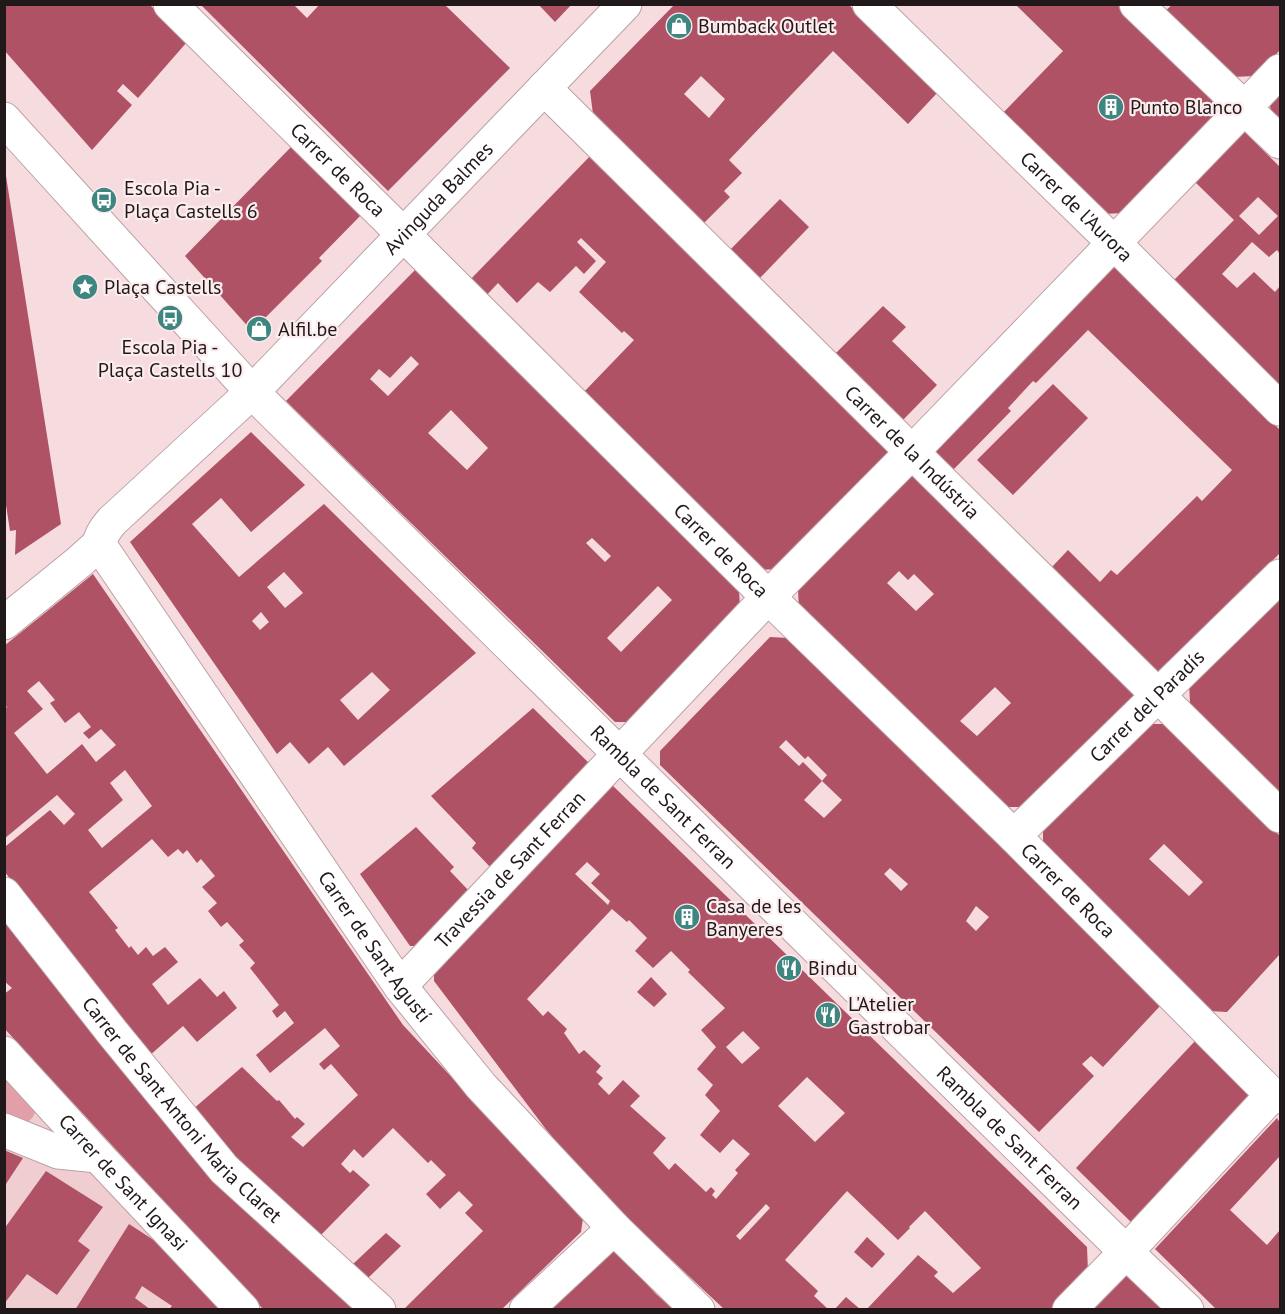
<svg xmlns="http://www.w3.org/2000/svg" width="1285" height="1314" viewBox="0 0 1285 1314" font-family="'PT Sans',sans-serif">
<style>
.built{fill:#f0cdd1}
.green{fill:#e39fa9}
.building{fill:#af5265;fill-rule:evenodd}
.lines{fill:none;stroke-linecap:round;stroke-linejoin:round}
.minor-casing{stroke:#bba1a5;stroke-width:35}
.minor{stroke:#fff;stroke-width:33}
.labels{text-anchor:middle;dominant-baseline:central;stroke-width:4.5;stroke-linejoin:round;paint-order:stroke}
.poi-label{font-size:20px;fill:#211819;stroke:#fcecee;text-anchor:start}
.street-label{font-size:20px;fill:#211819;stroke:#fcecee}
</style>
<rect width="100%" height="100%" fill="#f6dbdf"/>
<path class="built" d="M 4,1026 L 206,1256 L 167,1309 L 5,1309 Z"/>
<path class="green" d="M 4,1070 L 36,1110 L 33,1117 L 28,1122 L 5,1118 Z"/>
<path class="building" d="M 4,4 L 149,4 L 187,42 L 138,98 L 123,84 L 117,91 L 132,105 L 92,150 L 4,50 Z
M 200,4 L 293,4 L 307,18 L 320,4 L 444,4 L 510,68 L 388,191 Z
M 538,4 L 572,4 L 555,22 Z
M 675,4 L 848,4 L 938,92 L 908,124 L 833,51 L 729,160 L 742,173 L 724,191 L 730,197 L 703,224 L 593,114 L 590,91 ZM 701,76 L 725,99 L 709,118 L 684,94 Z
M 1015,4 L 1117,4 L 1212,97 L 1214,122 L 1125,213 L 1101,214 L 1000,116 L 1063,51 Z
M 1173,4 L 1280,4 L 1280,50 L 1255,76 L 1232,77 L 1164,12 Z
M 1280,93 L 1280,127 L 1271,119 L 1270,104 Z
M 1243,130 L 1280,167 L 1280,254 L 1277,250 L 1269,257 L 1252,242 L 1222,274 L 1237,288 L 1254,272 L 1275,292 L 1280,286 L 1280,390 L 1171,283 L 1234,220 L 1194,181 ZM 1258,197 L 1278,216 L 1259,235 L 1239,216 Z
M 292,146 L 361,215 L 319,258 L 322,261 L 252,331 L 185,256 Z
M 593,153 L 892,450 L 778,569 L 758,570 L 582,394 L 634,340 L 624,331 L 622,333 L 579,292 L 606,262 L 581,238 L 577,242 L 596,261 L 584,274 L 576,266 L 550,292 L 538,282 L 517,303 L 498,283 L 484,298 L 468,282 Z
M 4,176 L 6,176 L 61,524 L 15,555 L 16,530 L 10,531 L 4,492 Z
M 780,199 L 809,227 L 759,279 L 730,250 Z
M 1113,265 L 1280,430 L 1280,553 L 1158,674 L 1051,568 L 1068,550 L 1100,582 L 1111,570 L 1117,575 L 1197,496 L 1202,501 L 1232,470 L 1088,330 L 1036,383 L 1033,381 L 1008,408 L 1011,411 L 953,470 L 933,450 Z
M 415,270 L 739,590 L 740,608 L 630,722 L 615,722 L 286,401 ZM 411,356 L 419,364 L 388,396 L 370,379 L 379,369 L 390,378 ZM 451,410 L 488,448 L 467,470 L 428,433 ZM 592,538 L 611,556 L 605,562 L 586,543 ZM 658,586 L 672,600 L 621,652 L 607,638 Z
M 883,306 L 906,327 L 892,341 L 937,385 L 903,420 L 835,354 Z
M 1053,384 L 1088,418 L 1013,495 L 977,460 Z
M 251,432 L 305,485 L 251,532 L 221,498 L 192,524 L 239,577 L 324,504 L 476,653 L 344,766 L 328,747 L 309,764 L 290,742 L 277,754 L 130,542 ZM 284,572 L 303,593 L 285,608 L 267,587 ZM 261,612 L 269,622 L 260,630 L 252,621 ZM 372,672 L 390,690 L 358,720 L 340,700 Z
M 911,471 L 1137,694 L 1022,807 L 1000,807 L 799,610 L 798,589 ZM 899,571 L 908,580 L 914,574 L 934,594 L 916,611 L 887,583 ZM 995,687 L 1011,703 L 977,736 L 960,721 Z
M 93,574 L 403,1025 L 583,1218 L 581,1232 L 501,1310 L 403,1310 L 483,1231 L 465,1213 L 473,1205 L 459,1191 L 440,1209 L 426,1194 L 446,1175 L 431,1160 L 428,1163 L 393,1128 L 363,1158 L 354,1149 L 341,1164 L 350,1173 L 353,1170 L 370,1185 L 320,1236 L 242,1165 L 192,1110 L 242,1067 L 277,1101 L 279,1100 L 295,1119 L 297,1117 L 305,1124 L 291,1137 L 303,1147 L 358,1095 L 331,1064 L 324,1070 L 319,1064 L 340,1046 L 325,1028 L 270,1073 L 256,1055 L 294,1023 L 285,1011 L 277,1018 L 272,1011 L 279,1005 L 250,968 L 255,963 L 239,945 L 244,941 L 227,922 L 221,927 L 208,911 L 217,903 L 202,887 L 215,876 L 201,859 L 197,863 L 187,850 L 183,854 L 178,849 L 168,857 L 152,839 L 89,892 L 118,928 L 115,930 L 129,948 L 131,946 L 138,955 L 146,947 L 153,956 L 165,947 L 178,962 L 152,984 L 168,1005 L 200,978 L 217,997 L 224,991 L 237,1008 L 197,1042 L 183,1026 L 149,1056 L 4,871 L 4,845 L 6,846 L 50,810 L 64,825 L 75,814 L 57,795 L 4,839 L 4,709 L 7,707 L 4,704 L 4,646 ZM 39,681 L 55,700 L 50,703 L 65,723 L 79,712 L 91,727 L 83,733 L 89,739 L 101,729 L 116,745 L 96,762 L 82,744 L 47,774 L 14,733 L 43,709 L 27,691 ZM 125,770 L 152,806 L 102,848 L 88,830 L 123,800 L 110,783 Z
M 1280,593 L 1280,793 L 1190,704 L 1189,682 Z
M 770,637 L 789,638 L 992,837 L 1103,949 L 1161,1005 L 1103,1067 L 1091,1056 L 1082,1064 L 1094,1076 L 1039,1132 L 660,765 L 660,751 ZM 786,740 L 805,759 L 808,756 L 827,775 L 822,781 L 803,762 L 799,766 L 779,747 ZM 822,781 L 842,800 L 824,818 L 804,800 ZM 890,868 L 908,884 L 901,891 L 884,874 ZM 976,906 L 989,917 L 976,931 L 966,921 Z
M 533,708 L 591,765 L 492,869 L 472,848 L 476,843 L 431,796 Z
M 1147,724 L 1169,724 L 1280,836 L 1280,954 L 1227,1012 L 1209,1011 L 1043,849 L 1043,825 ZM 1164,844 L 1203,882 L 1189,896 L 1149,859 Z
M 610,783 L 1087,1247 L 1088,1272 L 1050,1310 L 866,1310 L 918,1255 L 938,1272 L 934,1276 L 953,1293 L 981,1268 L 925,1211 L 909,1227 L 910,1228 L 898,1240 L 847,1191 L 785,1260 L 818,1291 L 814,1296 L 829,1310 L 725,1310 L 626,1217 L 576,1166 L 545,1128 L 434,981 L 434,968 ZM 587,862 L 600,874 L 591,883 L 610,901 L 608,905 L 575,874 ZM 612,909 L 627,922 L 629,920 L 647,938 L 635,951 L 653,968 L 671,951 L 690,970 L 688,972 L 725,1008 L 701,1030 L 716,1047 L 697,1069 L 713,1085 L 705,1095 L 720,1111 L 700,1135 L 720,1153 L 733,1139 L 750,1154 L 735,1170 L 738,1173 L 716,1199 L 712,1195 L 715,1191 L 711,1187 L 706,1192 L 675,1163 L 669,1170 L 653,1153 L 666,1138 L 630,1106 L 640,1096 L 623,1080 L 609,1095 L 598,1084 L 603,1078 L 596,1072 L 601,1066 L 584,1050 L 579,1054 L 564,1033 L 567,1029 L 548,1011 L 543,1016 L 527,999 ZM 743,1031 L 760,1048 L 742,1064 L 726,1047 ZM 807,1077 L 845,1113 L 815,1142 L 778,1106 ZM 766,1204 L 770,1208 L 740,1240 L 736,1236 Z
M 416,827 L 454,867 L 450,871 L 469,891 L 417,946 L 410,946 L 360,874 Z
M 4,912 L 361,1310 L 264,1310 L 4,1028 L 4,994 L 12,988 L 4,981 Z
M 651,977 L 667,994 L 654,1007 L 637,992 Z
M 1196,1040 L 1255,1097 L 1135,1226 L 1076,1168 Z
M 1277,1118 L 1280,1123 L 1280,1156 L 1230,1210 L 1267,1245 L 1280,1230 L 1280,1310 L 1217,1310 L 1155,1249 Z
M 4,1150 L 23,1158 L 4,1187 Z
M 46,1171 L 103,1207 L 78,1241 L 90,1250 L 57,1295 L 27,1274 L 4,1304 L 4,1229 Z
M 129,1224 L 172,1252 L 225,1310 L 168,1310 L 172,1306 L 142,1286 L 135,1298 L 151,1310 L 75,1310 Z
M 386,1233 L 401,1246 L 367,1279 L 352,1265 Z
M 867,1237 L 885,1254 L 872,1268 L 854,1252 Z
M 606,1240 L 656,1294 L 674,1310 L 534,1310 Z
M 1127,1273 L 1163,1310 L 1090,1310 Z
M 846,1297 L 861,1310 L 834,1310 Z"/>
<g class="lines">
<g class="minor-casing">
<g id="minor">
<path id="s1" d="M 170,4 L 414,245 L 768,597 L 1014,836 L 1272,1095"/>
<path id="s2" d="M 869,4 L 1115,244 L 1280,409"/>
<path d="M 1136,4 L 1280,142"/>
<path id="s3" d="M 544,88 L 1280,816"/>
<path id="s4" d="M 4,119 L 252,392 L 970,1099 L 1126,1252 L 1187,1310"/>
<path id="s5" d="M 99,544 L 400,986 L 481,1086 L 614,1228 L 698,1310"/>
<path id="s6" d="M 99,544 C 101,534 106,528 112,521 L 252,392 L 625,4"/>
<path d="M 4,623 L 79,562 L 99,544"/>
<path id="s7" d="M 1014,836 L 1280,576"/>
<path id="s8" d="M 4,894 L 112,1032 L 224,1169 L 379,1310"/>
<path id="s9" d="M 400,986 L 768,597 L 912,452 L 1280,71"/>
<path id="s10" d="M 4,1053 L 98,1156 L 243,1310"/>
<path d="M 4,1130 L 58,1152 L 98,1156"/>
<path d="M 526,1310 L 614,1228"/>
<path d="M 1069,1310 L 1126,1252 L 1272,1095 L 1280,1097"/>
</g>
</g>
<use href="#minor" class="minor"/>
</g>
<defs>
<g id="shop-disc" transform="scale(1.35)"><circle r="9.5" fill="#3f8681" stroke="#fcecee"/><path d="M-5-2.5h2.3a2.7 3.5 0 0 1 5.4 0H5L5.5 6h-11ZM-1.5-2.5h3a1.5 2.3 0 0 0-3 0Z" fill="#fff"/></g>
<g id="building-disc" transform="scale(1.35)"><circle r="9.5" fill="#3f8681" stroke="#fcecee"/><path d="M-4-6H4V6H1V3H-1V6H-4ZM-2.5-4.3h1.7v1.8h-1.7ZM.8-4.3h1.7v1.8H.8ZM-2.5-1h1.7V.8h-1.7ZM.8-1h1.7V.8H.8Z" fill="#fff"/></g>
<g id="bus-disc" transform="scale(1.35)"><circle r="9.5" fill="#3f8681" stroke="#fcecee"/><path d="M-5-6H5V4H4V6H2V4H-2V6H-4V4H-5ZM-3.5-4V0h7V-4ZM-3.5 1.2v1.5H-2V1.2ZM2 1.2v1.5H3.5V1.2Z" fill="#fff"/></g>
<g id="sight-disc" transform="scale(1.35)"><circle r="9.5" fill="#3f8681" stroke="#fcecee"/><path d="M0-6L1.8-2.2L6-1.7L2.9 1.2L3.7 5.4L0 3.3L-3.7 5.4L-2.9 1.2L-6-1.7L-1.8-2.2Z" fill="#fff"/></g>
<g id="restaurant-disc" transform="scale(1.35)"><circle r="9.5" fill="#3f8681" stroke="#fcecee"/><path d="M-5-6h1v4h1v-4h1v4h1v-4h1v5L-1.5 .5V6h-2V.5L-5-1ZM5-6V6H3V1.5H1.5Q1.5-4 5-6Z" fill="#fff"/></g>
</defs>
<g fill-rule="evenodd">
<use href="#shop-disc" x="679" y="26"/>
<use href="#building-disc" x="1111" y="107"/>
<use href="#bus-disc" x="104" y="200"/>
<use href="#sight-disc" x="85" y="287"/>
<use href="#bus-disc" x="170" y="318"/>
<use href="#shop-disc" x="259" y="329"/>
<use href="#building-disc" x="687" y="917"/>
<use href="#restaurant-disc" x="789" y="968"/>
<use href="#restaurant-disc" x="828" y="1015"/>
</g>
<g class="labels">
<g class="poi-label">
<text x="698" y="26">Bumback Outlet</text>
<text x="1130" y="107">Punto Blanco</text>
<text x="124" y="188">Escola Pia -<tspan x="124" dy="23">Plaça Castells 6</tspan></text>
<text x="104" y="287">Plaça Castells</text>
<text x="278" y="329">Alfil.be</text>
<text x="170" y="347" text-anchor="middle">Escola Pia -<tspan x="170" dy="23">Plaça Castells 10</tspan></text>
<text x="706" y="906">Casa de les<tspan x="706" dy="23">Banyeres</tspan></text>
<text x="808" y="968">Bindu</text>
<text x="848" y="1004">L'Atelier<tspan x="848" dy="23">Gastrobar</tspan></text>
</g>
<g class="street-label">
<text stroke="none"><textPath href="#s1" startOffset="236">Carrer de Roca</textPath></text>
<text stroke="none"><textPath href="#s6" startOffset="486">Avinguda Balmes</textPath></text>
<text stroke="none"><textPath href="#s2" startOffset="290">Carrer de l'Aurora</textPath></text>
<text stroke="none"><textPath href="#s3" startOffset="518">Carrer de la Indústria</textPath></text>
<text stroke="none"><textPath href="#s1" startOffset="776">Carrer de Roca</textPath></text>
<text stroke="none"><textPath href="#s7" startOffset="186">Carrer del Paradís</textPath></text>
<text stroke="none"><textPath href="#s4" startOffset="946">Rambla de Sant Ferran</textPath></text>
<text stroke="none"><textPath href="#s9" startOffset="160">Travessia de Sant Ferran</textPath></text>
<text stroke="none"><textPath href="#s1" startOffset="1262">Carrer de Roca</textPath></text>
<text stroke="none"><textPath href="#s5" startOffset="488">Carrer de Sant Agustí</textPath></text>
<text stroke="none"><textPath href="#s8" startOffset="280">Carrer de Sant Antoni Maria Claret</textPath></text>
<text stroke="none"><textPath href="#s4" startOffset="1432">Rambla de Sant Ferran</textPath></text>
<text stroke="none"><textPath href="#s10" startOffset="176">Carrer de Sant Ignasi</textPath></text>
</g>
</g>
<rect width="1285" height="1314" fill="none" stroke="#211819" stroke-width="12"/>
</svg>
